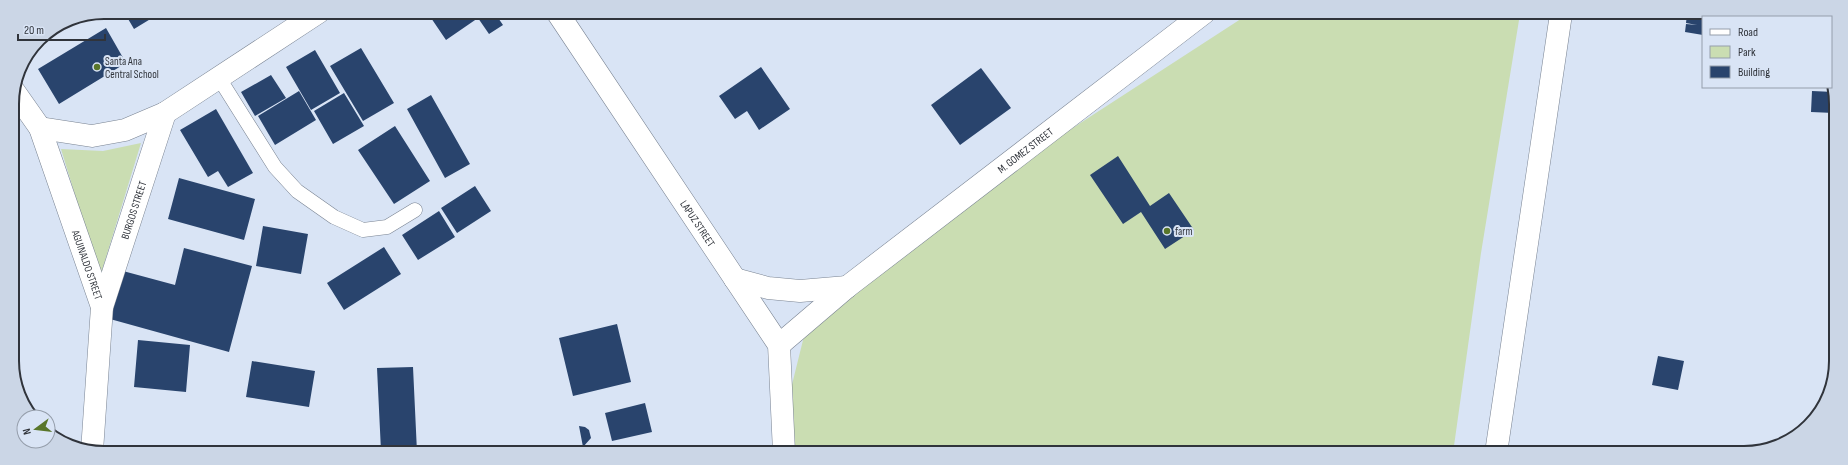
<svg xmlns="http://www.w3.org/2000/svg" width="1848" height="465" viewBox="0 0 1848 465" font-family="'Sofia Sans Condensed',sans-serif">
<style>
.green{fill:#caddb2}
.building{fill:#29446d}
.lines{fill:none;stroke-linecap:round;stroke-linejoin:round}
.lane-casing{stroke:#798392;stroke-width:15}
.street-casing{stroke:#798392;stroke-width:23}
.lane{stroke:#fff;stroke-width:14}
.street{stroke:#fff;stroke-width:22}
.poi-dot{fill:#59762a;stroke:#d9e4f5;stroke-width:1.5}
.labels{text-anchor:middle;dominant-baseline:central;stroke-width:4;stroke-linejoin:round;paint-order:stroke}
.poi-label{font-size:11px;fill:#30343b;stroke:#d9e4f5;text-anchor:start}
.street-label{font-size:11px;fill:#30343b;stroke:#d9e4f5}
.rim{fill:none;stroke:#30343b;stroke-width:2}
</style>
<rect width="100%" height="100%" fill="#d9e4f5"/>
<path class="green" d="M 1250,13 L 1520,14 L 1481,253 L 1453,453 L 779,452 L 778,441 L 807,324 L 1065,133 Z
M 141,143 L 100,277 L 61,149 L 103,151 Z"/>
<path class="building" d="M 124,12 L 162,12 L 134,29 Z
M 427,12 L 494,12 L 503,25 L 489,34 L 478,18 L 446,40 Z
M 1687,14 L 1729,14 L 1729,17 L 1703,17 L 1703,35 L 1685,32 L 1686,24 L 1697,25 L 1686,23 Z
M 106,28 L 126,63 L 59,104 L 38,69 Z
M 361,48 L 394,103 L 363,121 L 330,66 Z
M 315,50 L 340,93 L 311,110 L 286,67 Z
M 761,67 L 790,109 L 759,130 L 747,111 L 735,119 L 719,96 Z
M 981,68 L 1011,108 L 960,145 L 931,105 Z
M 271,75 L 286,98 L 255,116 L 241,92 Z
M 299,91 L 316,120 L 275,145 L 258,116 Z
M 1812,91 L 1834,92 L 1834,113 L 1811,112 Z
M 344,93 L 364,126 L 333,144 L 314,111 Z
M 431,95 L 470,164 L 445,178 L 407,109 Z
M 216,109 L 253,173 L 228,187 L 218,171 L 208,177 L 180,130 Z
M 395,126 L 430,181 L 394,204 L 358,150 Z
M 1118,156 L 1150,206 L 1169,193 L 1194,230 L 1165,249 L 1141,212 L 1123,224 L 1090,175 Z
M 179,178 L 255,199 L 244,240 L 168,219 Z
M 475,186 L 491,211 L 457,233 L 441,208 Z
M 439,211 L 455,237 L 418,260 L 402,235 Z
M 263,226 L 308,234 L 301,274 L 256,266 Z
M 384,247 L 401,274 L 344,310 L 327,283 Z
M 184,248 L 252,266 L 229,352 L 110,319 L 123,271 L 175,285 Z
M 617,324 L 631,382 L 573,396 L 559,338 Z
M 138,340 L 190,345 L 186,392 L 134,387 Z
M 1658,356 L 1684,361 L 1678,390 L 1652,385 Z
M 252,361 L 315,371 L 309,407 L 246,397 Z
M 413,367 L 417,452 L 381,451 L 377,368 Z
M 645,403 L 652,432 L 612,441 L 605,413 Z
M 579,426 L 585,427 L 589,430 L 591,438 L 583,447 Z
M 575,445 L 577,452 L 561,452 L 560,449 Z"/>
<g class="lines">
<g class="lane-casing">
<path id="lane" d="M 219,78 L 275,167 L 297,191 L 334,217 L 363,230 L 387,227 L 415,210"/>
</g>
<g class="street-casing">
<g id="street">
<path id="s1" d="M 557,12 L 779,345 L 784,452"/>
<path id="s2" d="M 14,91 L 40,128 L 102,307 L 92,451"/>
<path d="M 40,128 L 92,136 L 125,130 L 165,113"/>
<path d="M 735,279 L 768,288 L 800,291 L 847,287"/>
<path id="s3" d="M 102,307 L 165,113 L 319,12"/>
<path id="s4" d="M 779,345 L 847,287 L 1204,13"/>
<path d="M 1496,453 L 1561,14"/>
</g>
</g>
<use href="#lane" class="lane"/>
<use href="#street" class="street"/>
</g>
<g class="poi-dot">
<circle cx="97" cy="67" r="4"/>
<circle cx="1167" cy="231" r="4"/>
</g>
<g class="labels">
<g class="poi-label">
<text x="105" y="61">Santa Ana<tspan x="105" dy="13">Central School</tspan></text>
<text x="1175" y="231">farm</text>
</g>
<g class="street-label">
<text stroke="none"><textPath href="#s4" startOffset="314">M. GOMEZ STREET</textPath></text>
<text stroke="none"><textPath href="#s3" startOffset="102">BURGOS STREET</textPath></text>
<text stroke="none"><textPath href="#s1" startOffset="254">LAPUZ STREET</textPath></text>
<text stroke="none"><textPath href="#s2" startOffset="190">AGUINALDO STREET</textPath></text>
</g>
</g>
<path d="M0 0H1848V465H0ZM104 19H1744A85 85 0 0 1 1829 104V361A85 85 0 0 1 1744 446H104A85 85 0 0 1 19 361V104A85 85 0 0 1 104 19Z" fill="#cbd6e6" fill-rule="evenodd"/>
<path class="rim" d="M104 19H1744A85 85 0 0 1 1829 104V361A85 85 0 0 1 1744 446H104A85 85 0 0 1 19 361V104A85 85 0 0 1 104 19Z"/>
<rect x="1702" y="16" width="130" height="72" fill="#d9e4f5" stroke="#959eab"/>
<rect x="1710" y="29" width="20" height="6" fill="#ffffff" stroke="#959eab"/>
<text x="1738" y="36" font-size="12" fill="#30343b">Road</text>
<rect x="1710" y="46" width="20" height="12" fill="#caddb2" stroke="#959eab"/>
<text x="1738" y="56" font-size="12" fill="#30343b">Park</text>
<rect x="1710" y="66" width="20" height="12" fill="#29446d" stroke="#959eab"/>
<text x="1738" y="76" font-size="12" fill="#30343b">Building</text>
<g transform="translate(36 429) rotate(255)"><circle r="19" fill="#d9e4f5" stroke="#959eab"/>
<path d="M0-3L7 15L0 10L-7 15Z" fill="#59762a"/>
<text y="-6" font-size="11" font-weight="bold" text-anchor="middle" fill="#30343b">N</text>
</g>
<path d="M18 34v6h87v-6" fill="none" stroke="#30343b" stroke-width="2"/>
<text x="24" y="34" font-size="12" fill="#30343b" stroke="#d9e4f5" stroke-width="3" paint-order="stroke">20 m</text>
</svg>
